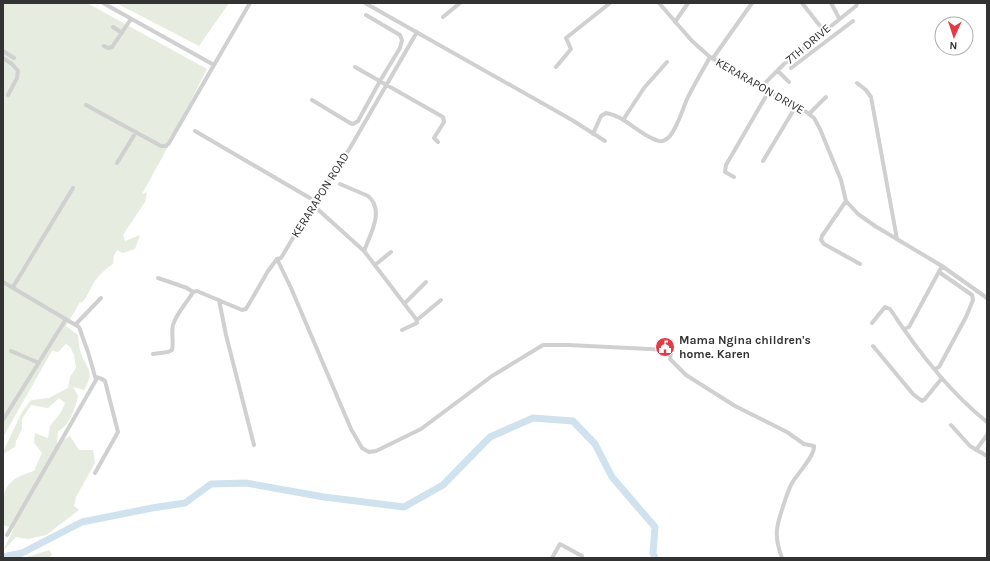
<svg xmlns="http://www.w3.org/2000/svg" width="990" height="561" viewBox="0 0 990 561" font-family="Karla,sans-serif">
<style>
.green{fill:#e6ecdf}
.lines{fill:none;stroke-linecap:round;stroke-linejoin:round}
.river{stroke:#cfe2ee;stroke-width:7}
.street{stroke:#d0d0d0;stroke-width:4}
.labels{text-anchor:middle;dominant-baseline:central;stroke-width:4;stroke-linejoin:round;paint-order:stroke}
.street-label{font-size:12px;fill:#333;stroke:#fff}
.poi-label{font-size:12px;font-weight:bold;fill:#333;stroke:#fff;text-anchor:start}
</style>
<rect width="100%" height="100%" fill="#fff"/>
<path class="green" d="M 3,3 L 87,3 L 207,69 L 164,154 L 142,194 L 147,192 L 145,202 L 123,235 L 125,241 L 140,235 L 135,249 L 123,253 L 117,250 L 114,255 L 113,264 C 105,269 98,276 93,284 C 89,291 87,298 81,303 L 80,302 L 66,326 L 78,335 C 79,341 79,349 81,354 C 88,371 95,371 84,390 L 73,387 L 78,396 C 75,407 70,426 58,431 L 57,443 L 70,436 L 79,450 L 93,450 L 95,463 L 76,497 L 74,506 L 79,510 L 46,535 L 28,539 L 16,537 L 3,551 L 14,528 L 3,525 C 3,493 0,481 34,471 L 42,453 L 34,443 L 35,433 L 48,438 L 50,426 L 61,412 L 65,403 L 59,398 L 48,408 L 31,405 L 22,419 L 22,429 L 16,441 L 15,447 L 3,454 L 3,452 L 22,412 L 31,400 L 49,398 L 68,388 L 70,377 L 76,368 L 74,355 L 71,348 L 66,344 L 58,352 L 52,351 L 3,437 Z
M 116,3 L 229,3 L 199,46 Z
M 49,550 L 52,554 L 50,558 L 24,558 Z"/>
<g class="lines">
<path class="river" d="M 3,557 L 22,553 L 82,522 L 152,508 L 185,503 L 211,484 L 246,483 L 324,497 L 404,507 L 443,485 L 490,437 L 533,418 L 573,421 L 595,444 L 612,477 L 655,527 L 653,553 L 655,558"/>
<path class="street" d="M 103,3 L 214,65 L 250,3
M 365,3 L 572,120 L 605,141
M 659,3 L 692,41 L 710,57 L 751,82 L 805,111 L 814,118 L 820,129 L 841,180 L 846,201 L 858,214 L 875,226 L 942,266 L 987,298
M 802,3 L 824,31
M 831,3 L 839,18
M 443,17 L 460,3
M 675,22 L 688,3
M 113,27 L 122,33
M 417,32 L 350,148 L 315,201 L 281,258 L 277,259 L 291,288 L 351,429 L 362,448 L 369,452 L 376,451 L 421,429 L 492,376 L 543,345 L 568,345 L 669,350 L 671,352 L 670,359 L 686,375 L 735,406 L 787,432 L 804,444 L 814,446 C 815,456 797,474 792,483 C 788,490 777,523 777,530 C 776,539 779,550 782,558
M 104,46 L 108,48 L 112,47 L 131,19
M 3,51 L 14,58
M 3,58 L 12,64 L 18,71 L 17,78 L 8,95
M 713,58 L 752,3
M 355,67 L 443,117 L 444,122 L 434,138 L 438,142
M 556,67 L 571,49 L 566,38 L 610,3
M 791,68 L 853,21
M 778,71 L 789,82
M 857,83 L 866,90 L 871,97 L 897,239
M 761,87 L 784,64 L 856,6 L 857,3
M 312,100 L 350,123 L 353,124 L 358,121 L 380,81 L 400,48 L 402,40 L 400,35 L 366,15
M 86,105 L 161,146 L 166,146 L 169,143 L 214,65
M 809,114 L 826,97
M 623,120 L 644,88 L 667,62
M 195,131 L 315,201
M 593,134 L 601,116 L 606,113 C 625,116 638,134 656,140 C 662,143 666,140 670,136 C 679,124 682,110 688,97 C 695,83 703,70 710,57
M 763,161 L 796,106
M 117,163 L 136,132
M 734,177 L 725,172 L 726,165 L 769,91
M 340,184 L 368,196 C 385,210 370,235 364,251
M 846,201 L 822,236 L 821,240 L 824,244 L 860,264
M 313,205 L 364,251 L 416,319 L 417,323 L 402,330
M 375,265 L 391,252
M 158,278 L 187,288 L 193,292
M 3,282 L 79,327 L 88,352 L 96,380 L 7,535
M 13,287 L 73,188
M 219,300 L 226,335 L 254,445
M 405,303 L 426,282
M 417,320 L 441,300
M 872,323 L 885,307 L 890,309 C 917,350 948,391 987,422
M 76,324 L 101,298
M 904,329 L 909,327 L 942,266
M 873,346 L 913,394 L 922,401 L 925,399 L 942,378
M 11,351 L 39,363
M 153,354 L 168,352 L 172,350 C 174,342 171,333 173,325 C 177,312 187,303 193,292 L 197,291 L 242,310 L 246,309 L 268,271 L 277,259
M 935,369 L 939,367 L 966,317 L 973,300 L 972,295 L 939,272
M 3,420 L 66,319
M 951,425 L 970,446 L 987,456
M 976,450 L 987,435
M 95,473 L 118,432 L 105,381 L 102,379 L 96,377
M 552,558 L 560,544 L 582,556"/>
</g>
<defs>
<g id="civic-disc" transform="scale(1)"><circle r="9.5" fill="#e63946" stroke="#fff"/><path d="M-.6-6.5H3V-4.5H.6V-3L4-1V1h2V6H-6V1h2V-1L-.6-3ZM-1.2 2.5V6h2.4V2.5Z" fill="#fff"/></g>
</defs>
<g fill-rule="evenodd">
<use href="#civic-disc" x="665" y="347"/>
</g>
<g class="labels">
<g class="street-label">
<text transform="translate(808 44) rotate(-40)">7TH DRIVE</text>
<text transform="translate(760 86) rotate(30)">KERARAPON DRIVE</text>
<text transform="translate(320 195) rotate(-58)">KERARAPON ROAD</text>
</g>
<g class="poi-label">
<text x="679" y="340">Mama Ngina children's<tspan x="679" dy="14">home. Karen</tspan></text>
</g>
</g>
<rect width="990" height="561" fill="none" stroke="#333333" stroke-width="8"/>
<g transform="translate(954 36) rotate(183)"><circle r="19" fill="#ffffff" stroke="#adadad"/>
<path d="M0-3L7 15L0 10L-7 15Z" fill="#e63946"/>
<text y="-6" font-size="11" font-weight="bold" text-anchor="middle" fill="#333333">N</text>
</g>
</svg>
